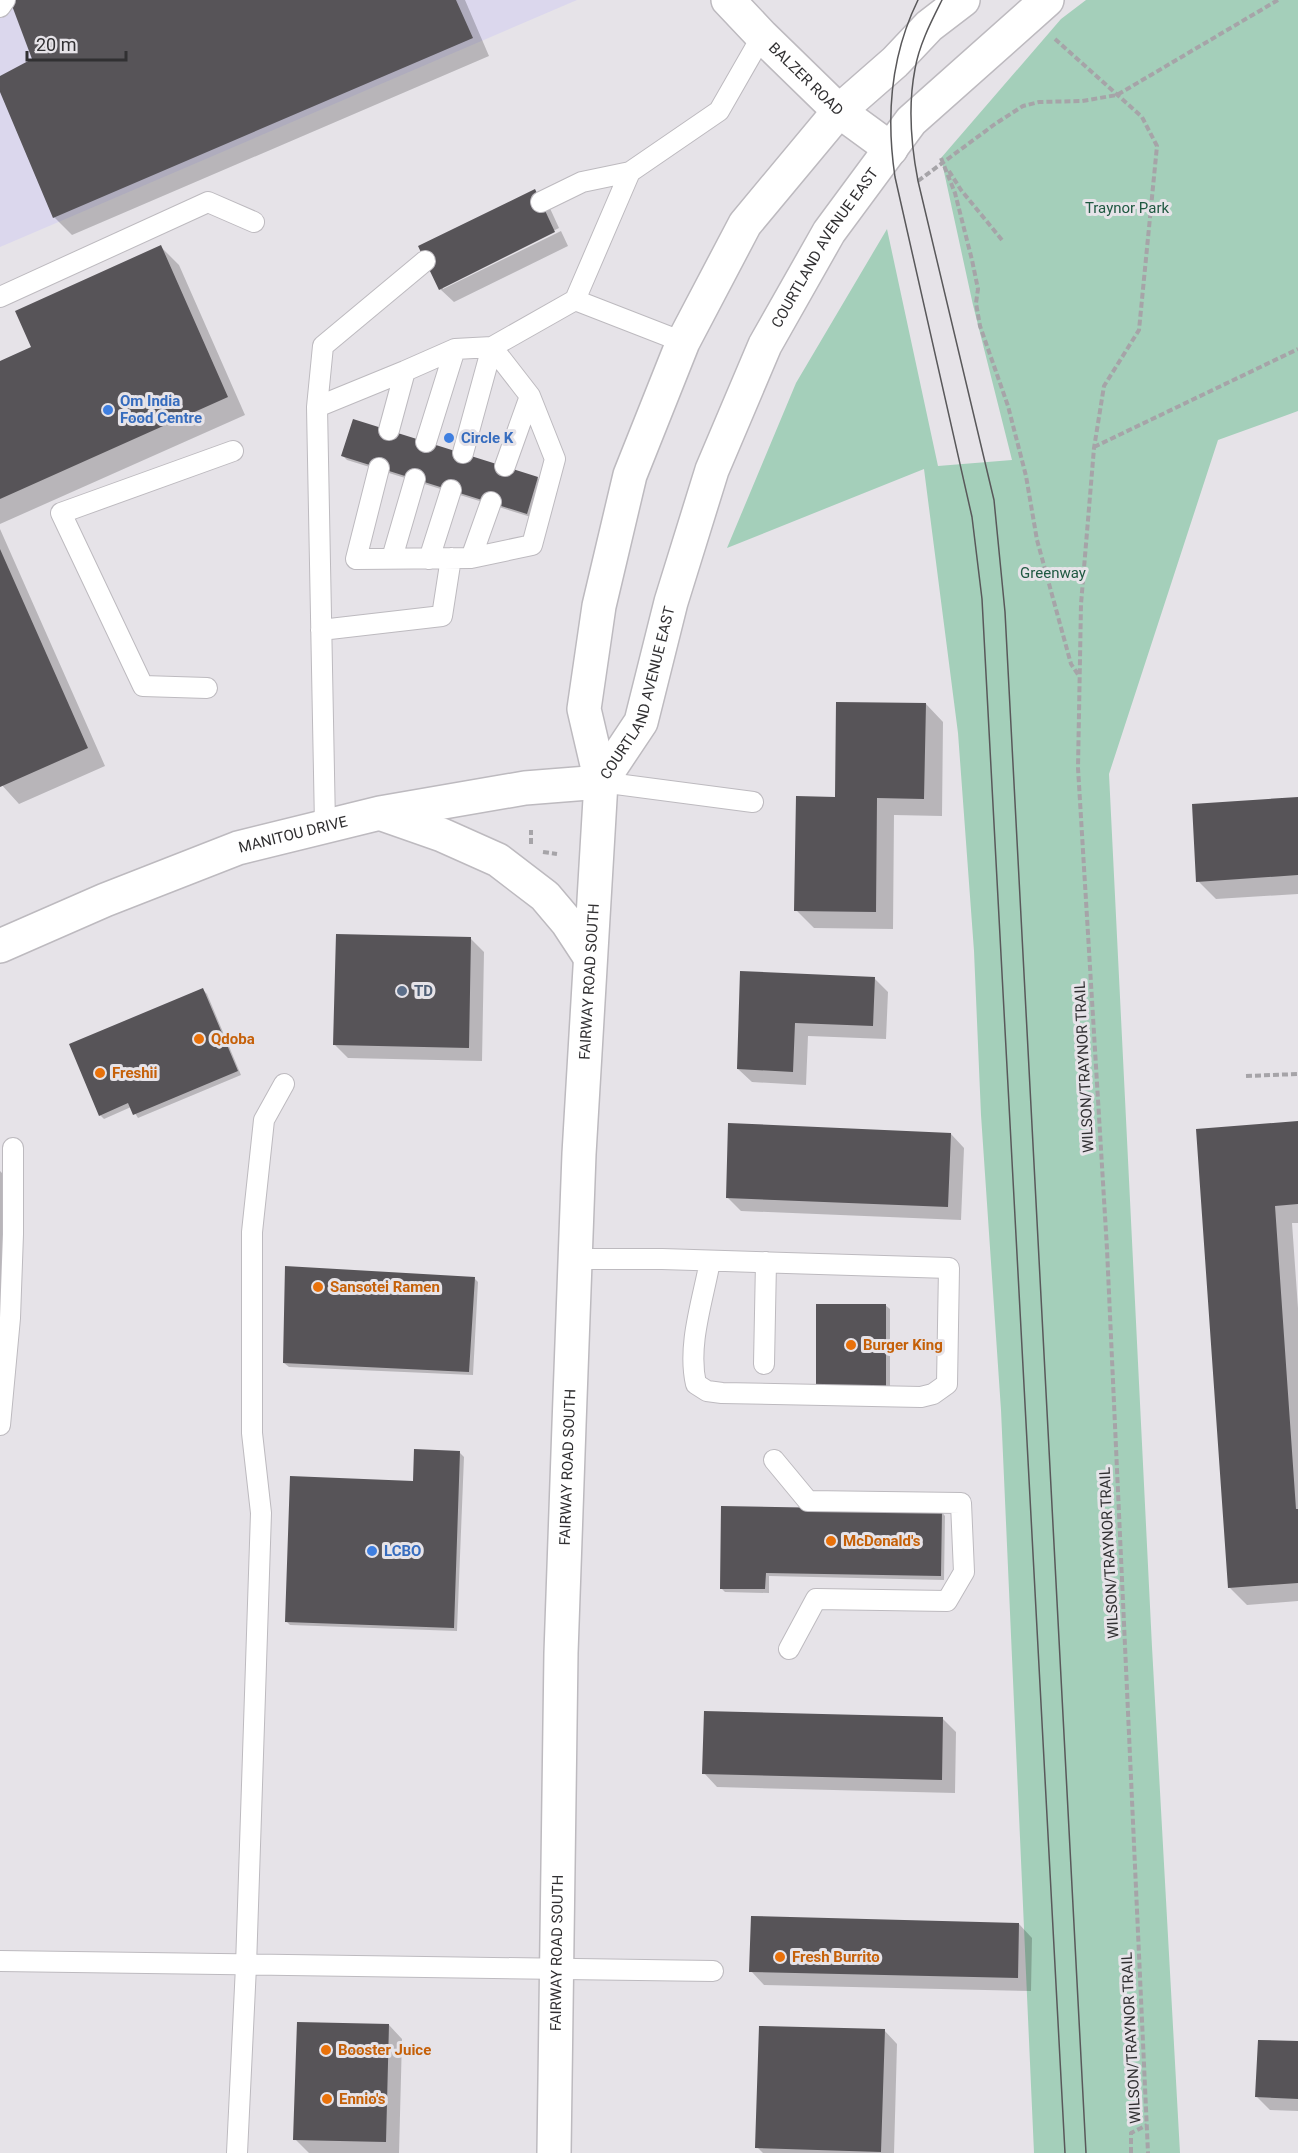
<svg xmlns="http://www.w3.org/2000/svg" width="1298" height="2153" viewBox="0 0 1298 2153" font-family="Roboto,sans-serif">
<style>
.industrial{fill:#dbd7ed}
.green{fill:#a4cfba}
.shadow{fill:#0003}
.building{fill:#575458}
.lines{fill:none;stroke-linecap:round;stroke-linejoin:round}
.lane-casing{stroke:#bdbabf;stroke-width:22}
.street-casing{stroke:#bdbabf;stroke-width:36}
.secondary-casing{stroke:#bdbabf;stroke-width:36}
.path{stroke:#a6a4a8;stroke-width:4;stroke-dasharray:6 3;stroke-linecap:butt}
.lane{stroke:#fff;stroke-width:20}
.street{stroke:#fff;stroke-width:33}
.secondary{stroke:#fff;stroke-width:33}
.tram{stroke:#59585a;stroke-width:1.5}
.shop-dot{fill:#3f7fe0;stroke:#e6e3e8;stroke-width:2}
.service-dot{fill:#5c6f8a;stroke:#e6e3e8;stroke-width:2}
.food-dot{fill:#e8710a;stroke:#e6e3e8;stroke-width:2}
.labels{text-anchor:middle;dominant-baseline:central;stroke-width:6;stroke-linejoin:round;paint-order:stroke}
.street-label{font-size:15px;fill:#313032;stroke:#e6e3e8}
.park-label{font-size:15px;fill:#205942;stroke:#e6e3e8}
.shop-label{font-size:15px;font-weight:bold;fill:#366cbe;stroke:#e6e3e8;text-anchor:start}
.service-label{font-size:15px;font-weight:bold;fill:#4e5e75;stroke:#e6e3e8;text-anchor:start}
.food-label{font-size:15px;font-weight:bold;fill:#c56008;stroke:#e6e3e8;text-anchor:start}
</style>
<rect width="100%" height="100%" fill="#e6e3e8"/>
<path class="industrial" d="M 0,0 L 577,0 L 0,247 Z"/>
<path class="green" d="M 1086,0 L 1298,0 L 1298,411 L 1218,440 L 1109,774 L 1152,1647 L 1180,2153 L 1034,2153 L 1001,1410 L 981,1115 L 974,951 L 958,733 L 924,469 L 727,548 L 796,383 L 887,229 L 938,466 L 1012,460 L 973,305 L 941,158 L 1061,19 Z"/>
<path class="shadow" d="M 18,0 L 465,0 L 489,56 L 72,235 L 54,217 L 0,88 L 0,78 L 34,59 Z
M 534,191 L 548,204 L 559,228 L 443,286 L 443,289 L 561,231 L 568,246 L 454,302 L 440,289 L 420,247 Z
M 161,247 L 179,265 L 245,415 L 0,524 L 0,362 L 33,347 Z
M 343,456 L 537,478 L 542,482 L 531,517 L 347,460 Z
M 0,529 L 105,766 L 19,804 L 0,783 Z
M 926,704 L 943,722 L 942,816 L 894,815 L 893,929 L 814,928 L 796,910 L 836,799 Z
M 1298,799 L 1298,894 L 1216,899 L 1198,881 Z
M 471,939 L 484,952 L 482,1061 L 348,1058 L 334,1044 Z
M 742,973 L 874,978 L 888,992 L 886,1039 L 808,1036 L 806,1085 L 752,1082 L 738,1069 Z
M 203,990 L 207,994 L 241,1075 L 138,1118 L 131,1107 L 104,1119 L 100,1115 Z
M 1298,1123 L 1298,1223 L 1292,1223 L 1298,1308 L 1298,1601 L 1247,1605 L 1229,1587 L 1197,1130 Z
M 951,1134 L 964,1148 L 961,1220 L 741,1211 L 727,1197 Z
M 0,1171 L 11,1182 L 0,1335 Z
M 474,1278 L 478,1282 L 473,1375 L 289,1367 L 284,1363 Z
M 885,1305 L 890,1309 L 890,1391 L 818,1386 Z
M 460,1453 L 464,1457 L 457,1631 L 290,1625 L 286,1621 L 414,1482 Z
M 941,1511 L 945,1516 L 944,1580 L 769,1576 L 769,1593 L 725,1592 L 721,1588 Z
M 943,1719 L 956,1732 L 955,1793 L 717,1787 L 704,1773 Z
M 1019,1924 L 1032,1938 L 1031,1991 L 764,1985 L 751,1971 Z
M 389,2025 L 402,2039 L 399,2153 L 309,2153 L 295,2139 Z
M 884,2030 L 897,2044 L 894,2153 L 763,2153 L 757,2147 Z
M 1298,2043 L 1298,2111 L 1270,2110 L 1257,2097 Z"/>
<path class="building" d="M 15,0 L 456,0 L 473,38 L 53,218 L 0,92 L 0,76 L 32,59 L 11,3 Z
M 535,189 L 555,232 L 439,290 L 418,246 Z
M 161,245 L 228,397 L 0,499 L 0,361 L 31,347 L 15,311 Z
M 353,419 L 538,477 L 527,514 L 341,456 Z
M 0,549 L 88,748 L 0,787 Z
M 836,702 L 926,703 L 924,799 L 877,798 L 876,912 L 794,911 L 796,796 L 835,797 Z
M 1298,797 L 1298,875 L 1196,882 L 1192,804 Z
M 336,934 L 471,937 L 469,1048 L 333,1045 Z
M 740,971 L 875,977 L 873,1026 L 795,1023 L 793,1072 L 737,1069 Z
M 203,988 L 238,1071 L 133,1115 L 128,1103 L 99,1116 L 69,1044 Z
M 1298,1121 L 1298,1204 L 1275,1206 L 1296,1509 L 1298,1509 L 1298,1583 L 1228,1588 L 1196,1129 Z
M 728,1123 L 951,1133 L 948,1207 L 726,1198 Z
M 285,1266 L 475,1277 L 469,1372 L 283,1363 Z
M 816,1304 L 886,1304 L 886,1387 L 816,1387 Z
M 414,1449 L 460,1451 L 454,1628 L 285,1622 L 290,1476 L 413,1481 Z
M 721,1506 L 942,1510 L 941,1576 L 766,1573 L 765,1589 L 720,1589 Z
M 704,1711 L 943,1717 L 942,1780 L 702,1774 Z
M 751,1916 L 1019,1923 L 1018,1978 L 749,1972 Z
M 297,2022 L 389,2024 L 386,2142 L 293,2140 Z
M 759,2026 L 885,2029 L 881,2152 L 755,2148 Z
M 1258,2040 L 1298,2041 L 1298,2099 L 1255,2097 Z"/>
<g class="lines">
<g class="lane-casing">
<path id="lane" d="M 0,7 L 5,0
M 541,202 L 582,182 L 630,172 L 719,111 L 762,36
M 0,297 L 208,202 L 254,222
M 575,300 L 683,342
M 317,407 L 405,371
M 389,430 L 405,371 L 455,349 L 492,347 L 530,396 L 555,459 L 532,545 L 471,558
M 426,442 L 455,349
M 463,453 L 492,347 L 575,300 L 630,172
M 505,466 L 530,396
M 379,468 L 356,559 L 471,558 L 491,502
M 392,558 L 415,479
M 429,559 L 451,490
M 321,630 L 442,616 L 451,558
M 207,688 L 143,686 L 61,513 L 233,451
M 601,782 L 753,802
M 325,825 L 317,407 L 323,346 L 425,261
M 575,1259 L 662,1259 L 949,1268 L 947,1384 L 933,1394 L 921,1397 L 722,1393 L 707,1391 L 696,1384 C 687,1345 703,1300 710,1261
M 764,1364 L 766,1262
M 0,1425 L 10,1318 L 13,1234 L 13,1148
M 774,1460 L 808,1501 L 961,1503 L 964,1572 L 947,1601 L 816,1599 L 789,1649
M 0,1961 L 713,1971
M 237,2153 L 246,1966 L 261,1513 L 252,1433 L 252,1232 L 264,1120 L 284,1084"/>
</g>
<g class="street-casing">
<g id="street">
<path id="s1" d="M 728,0 L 762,36 L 839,111 L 891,149"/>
</g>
</g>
<g class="secondary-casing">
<g id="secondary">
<path id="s2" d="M 601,782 L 641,722 L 671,602 L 712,470 L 765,345 L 829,232 L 911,121 L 1047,0"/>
<path d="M 382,814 L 442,835 L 498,860 L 545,896 L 567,922 L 590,957"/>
<path id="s3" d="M 0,946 L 105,900 L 238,848 L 380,813 L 525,788 L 601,782"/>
<path id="s4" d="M 554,2153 L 561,1653 L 569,1425 L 579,1154 L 601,782 L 584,709 L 599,606 L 630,475 L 683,342 L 745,224 L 839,111 L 895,62 L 929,26 L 963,0"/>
</g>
</g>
<path class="path" d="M 1055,39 L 1142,117 L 1157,146 L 1139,330 L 1104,386 L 1094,448 L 1081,604 L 1078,768 L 1107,1249 L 1148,2153
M 941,158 L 955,193 L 972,260 L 978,289 L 976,303 L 980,326 L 1008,406 L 1026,476 L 1037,540 L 1071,664 L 1079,676
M 949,171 L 961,190 L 1002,240
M 918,181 L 995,124 L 1023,106 L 1039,102 L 1082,101 L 1117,95 L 1278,0
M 1094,447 L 1298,349
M 531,844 L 531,830
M 543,852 L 557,854
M 1246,1076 L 1298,1074
M 1131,2153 L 1131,2133 L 1147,2125"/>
<use href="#lane" class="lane"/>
<use href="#street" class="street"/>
<use href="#secondary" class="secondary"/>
<path class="tram" d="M 918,0 C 891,55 886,117 895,177 L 972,517 L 982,599 L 1065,2153
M 942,0 C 931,22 919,45 915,69 C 908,105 911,145 918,181 L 994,500 L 1005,612 L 1086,2153"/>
</g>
<g class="shop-dot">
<circle cx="108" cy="410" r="6"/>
<circle cx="449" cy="438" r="6"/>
<circle cx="372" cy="1551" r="6"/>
</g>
<circle class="service-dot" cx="402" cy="991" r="6"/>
<g class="food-dot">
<circle cx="199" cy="1039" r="6"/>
<circle cx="100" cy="1073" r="6"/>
<circle cx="318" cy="1287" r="6"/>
<circle cx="851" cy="1345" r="6"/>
<circle cx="831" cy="1541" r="6"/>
<circle cx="780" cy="1957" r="6"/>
<circle cx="326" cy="2050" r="6"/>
<circle cx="327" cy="2099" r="6"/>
</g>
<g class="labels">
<g class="street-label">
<text stroke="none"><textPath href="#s1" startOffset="111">BALZER ROAD</textPath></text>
<text stroke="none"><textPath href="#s2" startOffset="584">COURTLAND AVENUE EAST</textPath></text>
<text stroke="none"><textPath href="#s2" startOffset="98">COURTLAND AVENUE EAST</textPath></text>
<text stroke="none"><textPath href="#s3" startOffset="314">MANITOU DRIVE</textPath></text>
<text stroke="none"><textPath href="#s4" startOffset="1172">FAIRWAY ROAD SOUTH</textPath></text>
<text transform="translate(1084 1067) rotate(-93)">WILSON/TRAYNOR TRAIL</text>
<text stroke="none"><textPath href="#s4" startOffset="686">FAIRWAY ROAD SOUTH</textPath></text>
<text transform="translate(1109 1553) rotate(-93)">WILSON/TRAYNOR TRAIL</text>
<text stroke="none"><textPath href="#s4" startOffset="200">FAIRWAY ROAD SOUTH</textPath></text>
<text transform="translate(1131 2038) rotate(-93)">WILSON/TRAYNOR TRAIL</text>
</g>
<g class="park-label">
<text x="1127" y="208">Traynor Park</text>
<text x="1053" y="573">Greenway</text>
</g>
<g class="shop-label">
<text x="120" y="401">Om India<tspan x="120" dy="17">Food Centre</tspan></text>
<text x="461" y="438">Circle K</text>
<text x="384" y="1551">LCBO</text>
</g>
<g class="service-label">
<text x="414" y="991">TD</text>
</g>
<g class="food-label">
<text x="211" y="1039">Qdoba</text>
<text x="112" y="1073">Freshii</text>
<text x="330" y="1287">Sansotei Ramen</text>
<text x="863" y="1345">Burger King</text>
<text x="843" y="1541">McDonald's</text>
<text x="792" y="1957">Fresh Burrito</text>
<text x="338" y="2050">Booster Juice</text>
<text x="339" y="2099">Ennio's</text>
</g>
</g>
<path d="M27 51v9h99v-9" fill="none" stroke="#313032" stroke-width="3"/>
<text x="36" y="51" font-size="18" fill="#313032" stroke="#e6e3e8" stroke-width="4.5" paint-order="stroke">20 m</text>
</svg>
